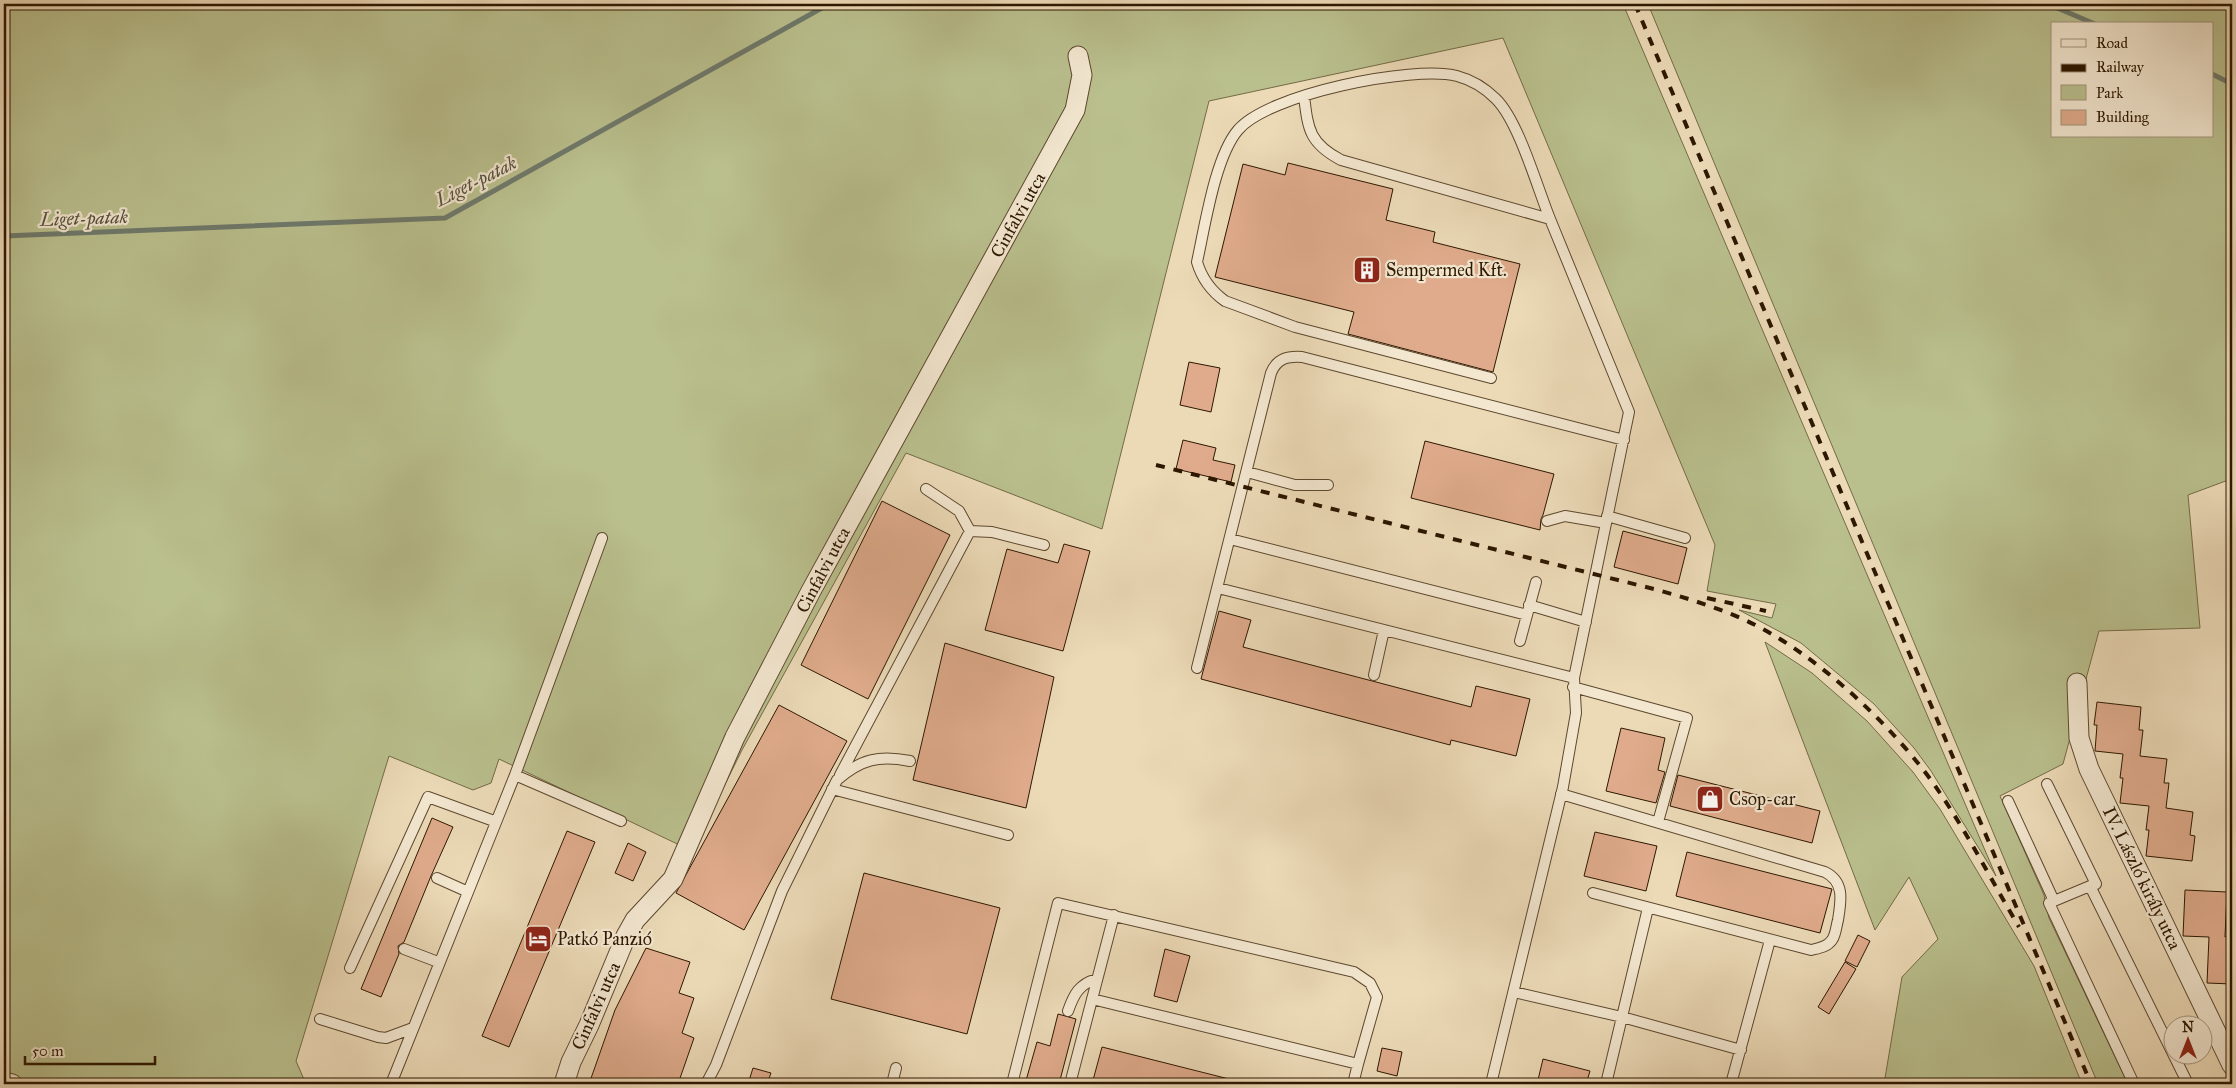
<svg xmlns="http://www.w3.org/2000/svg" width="2236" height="1088" viewBox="0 0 2236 1088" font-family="'IM FELL Great Primer',serif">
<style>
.green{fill:#b9bf8d;stroke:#736b46;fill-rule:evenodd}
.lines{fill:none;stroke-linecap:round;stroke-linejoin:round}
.stream{stroke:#6e796b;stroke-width:5}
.building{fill:#dfab8c;stroke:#2d1700}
.lane-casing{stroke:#5d482e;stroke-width:12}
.street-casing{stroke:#5d482e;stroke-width:21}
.lane{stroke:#f3e7d0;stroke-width:10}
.street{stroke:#f3e7d0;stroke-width:19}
.rail{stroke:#2d1700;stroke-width:4;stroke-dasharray:9 9;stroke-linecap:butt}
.labels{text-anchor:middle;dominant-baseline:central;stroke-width:4.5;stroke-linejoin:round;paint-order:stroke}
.street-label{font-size:18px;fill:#2d1700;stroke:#f3e7d0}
.poi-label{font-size:18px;fill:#2d1700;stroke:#f3e7d0;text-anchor:start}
.water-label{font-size:19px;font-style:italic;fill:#53503f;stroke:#f3e7d0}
</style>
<rect width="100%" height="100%" fill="#ecdab7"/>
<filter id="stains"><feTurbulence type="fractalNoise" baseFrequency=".004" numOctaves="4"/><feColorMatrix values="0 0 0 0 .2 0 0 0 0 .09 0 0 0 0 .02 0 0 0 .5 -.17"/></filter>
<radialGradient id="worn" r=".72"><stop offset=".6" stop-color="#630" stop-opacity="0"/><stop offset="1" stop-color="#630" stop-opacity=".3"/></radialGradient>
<path class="green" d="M 4,4 L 1623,4 L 1996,876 L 1931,771 L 1914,748 L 1874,704 L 1801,643 L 1739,610 L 1772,618 L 1776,604 L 1707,591 L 1715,545 L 1503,38 L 1209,101 L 1102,529 L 906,453 L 742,750 L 692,851 L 499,759 L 491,783 L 473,790 L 389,756 L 296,1061 L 306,1084 L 4,1084 Z
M 1648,4 L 2232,4 L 2232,477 L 2231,479 L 2188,495 L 2200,628 L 2099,631 L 2063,764 L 2000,796 L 2044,895 L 2049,918 L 2128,1084 L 2098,1084 ZM 2052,24 L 2212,24 L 2212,136 L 2052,136 Z
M 1765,642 L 1812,673 L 1867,721 L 1913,772 L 1940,809 L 2034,966 L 2082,1084 L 1884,1084 L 1902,977 L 1938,939 L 1909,877 L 1875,930 Z"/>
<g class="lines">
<path class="stream" d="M 2048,4 L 2095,24
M 2212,74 L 2232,84
M 4,236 L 445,218 L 829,4"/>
</g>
<path class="building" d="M 1288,163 L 1393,189 L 1386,220 L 1435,232 L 1433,242 L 1520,264 L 1493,372 L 1348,334 L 1354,312 L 1215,277 L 1243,164 L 1285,175 Z
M 1189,362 L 1220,368 L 1211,412 L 1180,405 Z
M 1183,440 L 1216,448 L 1213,460 L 1235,465 L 1231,482 L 1176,469 Z
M 1425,441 L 1554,474 L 1543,515 L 1541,519 L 1540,530 L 1411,498 Z
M 882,501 L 950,535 L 868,699 L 801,665 Z
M 1623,531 L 1687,548 L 1678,584 L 1614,567 Z
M 1064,544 L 1090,551 L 1063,651 L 985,630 L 1007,549 L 1058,563 Z
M 1219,611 L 1251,620 L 1243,647 L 1471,707 L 1476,686 L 1530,699 L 1516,756 L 1451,740 L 1450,745 L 1201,679 Z
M 945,643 L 1054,677 L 1026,808 L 913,780 Z
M 2097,702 L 2141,707 L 2139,730 L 2143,730 L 2140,756 L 2167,759 L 2164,783 L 2169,783 L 2166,808 L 2193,812 L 2190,835 L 2195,836 L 2192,861 L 2146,856 L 2149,830 L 2146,830 L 2149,806 L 2120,803 L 2123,778 L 2120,778 L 2123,754 L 2095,751 L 2097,725 L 2094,725 Z
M 779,705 L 847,741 L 744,930 L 676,893 Z
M 1621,728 L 1665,738 L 1658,770 L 1665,772 L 1656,803 L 1606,791 Z
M 1678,775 L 1820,811 L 1812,843 L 1670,806 Z
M 432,818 L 453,827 L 431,876 L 404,942 L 398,946 L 399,954 L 381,997 L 361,989 Z
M 567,831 L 595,842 L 509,1047 L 482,1036 Z
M 1595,832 L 1657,846 L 1646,891 L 1584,876 Z
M 628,843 L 646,852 L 633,881 L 615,873 Z
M 1687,852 L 1832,889 L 1820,933 L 1676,896 Z
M 864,873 L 1000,908 L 967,1034 L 831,999 Z
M 2185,890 L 2227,892 L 2225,937 L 2232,937 L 2232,984 L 2207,983 L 2209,937 L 2183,936 Z
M 1858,935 L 1870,941 L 1857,967 L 1845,961 Z
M 646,948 L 690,962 L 679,993 L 694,998 L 682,1033 L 694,1038 L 678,1084 L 589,1084 L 615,1010 Z
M 1165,949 L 1190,956 L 1177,1002 L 1154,996 Z
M 1845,962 L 1856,969 L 1829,1014 L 1818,1007 Z
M 1058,1014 L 1076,1019 L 1059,1084 L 1025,1084 L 1037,1042 L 1050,1046 Z
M 1102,1047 L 1229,1079 L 1228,1084 L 1092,1084 Z
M 1382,1048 L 1402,1052 L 1397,1076 L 1377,1071 Z
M 1543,1059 L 1590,1071 L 1586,1084 L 1537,1084 Z
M 753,1068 L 771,1073 L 767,1084 L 748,1084 Z"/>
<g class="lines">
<g class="lane-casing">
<path id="lane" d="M 1304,96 C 1308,129 1309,143 1341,160 L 1550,219 L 1629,412 L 1574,678 L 1576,713 L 1563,787 L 1491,1084
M 1491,378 L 1295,327 L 1225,301 C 1211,291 1202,279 1197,262 C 1205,226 1215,157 1238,130 C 1268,94 1413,65 1457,76 C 1472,80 1485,88 1496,99 C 1519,122 1537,187 1550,219
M 1247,472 L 1295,485 L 1328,485
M 1607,516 L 1685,538
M 1547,521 L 1565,516 L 1606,523
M 970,531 L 992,532 L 1044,545
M 1230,539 L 1527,615
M 1218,588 L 1574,678
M 1529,605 L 1586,622
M 1520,641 L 1536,582
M 1197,668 L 1271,373 C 1277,358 1288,356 1302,357 L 1624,440
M 1374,675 L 1384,630
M 1573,687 L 1687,718 L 1658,822
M 515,775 L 602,538
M 840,775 L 970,531 L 959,511 L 926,489
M 2047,784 L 2096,884 L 2090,886 L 2188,1084
M 832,789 L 1008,835
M 1561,794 L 1825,872 C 1845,882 1841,901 1838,920 C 1836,927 1836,934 1832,940 C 1827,947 1819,948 1811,950 L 1593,893
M 2008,801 L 2054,901 L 2049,903 L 2134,1084
M 437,878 L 466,891
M 2054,901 L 2090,886
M 404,949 L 438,962
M 350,968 L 428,797 L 494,821
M 1514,992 L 1622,1017 L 1741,1050
M 1092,999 L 1358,1064 L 1353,1084
M 1068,1011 C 1074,994 1079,984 1097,979
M 320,1019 L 378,1037 L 386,1038 L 413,1028
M 391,1084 L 515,775 L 621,821
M 706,1084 L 716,1065 L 782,891 L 837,780 C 861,759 879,755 910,761
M 892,1084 L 896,1068
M 1012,1084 L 1058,903 L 1354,972 L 1370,983 L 1377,997 L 1358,1064
M 1070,1084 L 1114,915
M 1606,1084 L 1648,908
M 1731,1084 L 1770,940"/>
</g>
<g class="street-casing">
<path id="street" d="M 2077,683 L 2079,738 L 2089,769 L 2232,1065
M 4,1082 L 12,1084
M 564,1084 L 571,1062 L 589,1025 L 626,936 L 635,920 L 673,879 L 735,737 L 811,591 L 1075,110 L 1082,75 L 1078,56"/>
</g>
<use href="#lane" class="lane"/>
<use href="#street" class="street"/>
<path class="rail" d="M 1635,4 L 2091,1084
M 1156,465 L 1654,589 C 1686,598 1717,607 1747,621 C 1816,653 1898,730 1940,793 C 1969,836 1993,883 2019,927
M 1707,598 L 1766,611"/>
</g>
<defs>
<g id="building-square" transform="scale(1.4375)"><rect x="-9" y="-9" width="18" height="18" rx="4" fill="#8f2418" stroke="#f3e7d0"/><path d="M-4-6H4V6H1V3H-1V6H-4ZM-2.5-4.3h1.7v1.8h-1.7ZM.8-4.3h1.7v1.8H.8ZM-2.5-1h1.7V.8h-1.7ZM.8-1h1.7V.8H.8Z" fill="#fff"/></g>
<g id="shop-square" transform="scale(1.4375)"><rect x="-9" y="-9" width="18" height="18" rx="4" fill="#8f2418" stroke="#f3e7d0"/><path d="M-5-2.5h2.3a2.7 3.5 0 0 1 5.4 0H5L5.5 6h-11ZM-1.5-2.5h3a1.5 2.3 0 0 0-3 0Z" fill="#fff"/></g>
<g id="hotel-square" transform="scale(1.4375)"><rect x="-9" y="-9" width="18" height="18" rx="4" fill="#8f2418" stroke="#f3e7d0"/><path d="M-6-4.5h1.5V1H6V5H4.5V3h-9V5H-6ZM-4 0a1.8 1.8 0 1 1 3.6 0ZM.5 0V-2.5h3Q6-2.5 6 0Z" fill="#fff"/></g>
</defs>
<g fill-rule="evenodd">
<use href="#building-square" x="1367" y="270"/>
<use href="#shop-square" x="1710" y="799"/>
<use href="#hotel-square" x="538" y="939"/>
</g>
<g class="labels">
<g class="street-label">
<text transform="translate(1018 215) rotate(-61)">Cinfalvi utca</text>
<text transform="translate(823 570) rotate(-62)">Cinfalvi utca</text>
<text transform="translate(2142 878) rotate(64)">IV. László király utca</text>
<text transform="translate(596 1006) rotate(-66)">Cinfalvi utca</text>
</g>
<g class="poi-label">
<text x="1386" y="270">Sempermed Kft.</text>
<text x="1729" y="799">Csop-car</text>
<text x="557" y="939">Patkó Panzió</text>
</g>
<g class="water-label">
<text transform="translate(476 181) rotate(-27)">Liget-patak</text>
<text transform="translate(84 218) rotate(-2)">Liget-patak</text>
</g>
</g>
<rect width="2236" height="1088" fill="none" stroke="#ecdab7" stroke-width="20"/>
<rect x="5" y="5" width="2226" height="1078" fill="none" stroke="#2d1700" stroke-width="2.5"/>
<rect x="10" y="10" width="2216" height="1068" fill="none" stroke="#2d1700"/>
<rect x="2051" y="22" width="162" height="115" fill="#f3e7d0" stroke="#a4947d"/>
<rect x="2061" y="39" width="25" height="8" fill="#f3e7d0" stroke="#a4947d"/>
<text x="2096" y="48" font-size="15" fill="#2d1700">Road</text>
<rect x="2061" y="64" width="25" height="8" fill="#2d1700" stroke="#a4947d"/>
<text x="2096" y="72" font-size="15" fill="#2d1700">Railway</text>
<rect x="2061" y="85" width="25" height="15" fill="#b9bf8d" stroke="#a4947d"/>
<text x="2096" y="98" font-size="15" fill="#2d1700">Park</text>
<rect x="2061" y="110" width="25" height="15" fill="#dfab8c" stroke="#a4947d"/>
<text x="2096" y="122" font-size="15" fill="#2d1700">Building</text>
<g transform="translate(2188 1040)"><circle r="24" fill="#f3e7d0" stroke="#a4947d"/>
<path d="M0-4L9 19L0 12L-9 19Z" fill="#8f2418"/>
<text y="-8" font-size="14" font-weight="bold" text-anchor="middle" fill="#2d1700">N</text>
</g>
<path d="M25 1056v8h130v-8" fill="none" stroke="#2d1700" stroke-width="2.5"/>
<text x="32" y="1056" font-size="15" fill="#2d1700" stroke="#f3e7d0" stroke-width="4" paint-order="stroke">50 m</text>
<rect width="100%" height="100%" filter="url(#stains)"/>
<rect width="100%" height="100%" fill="url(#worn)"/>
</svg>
